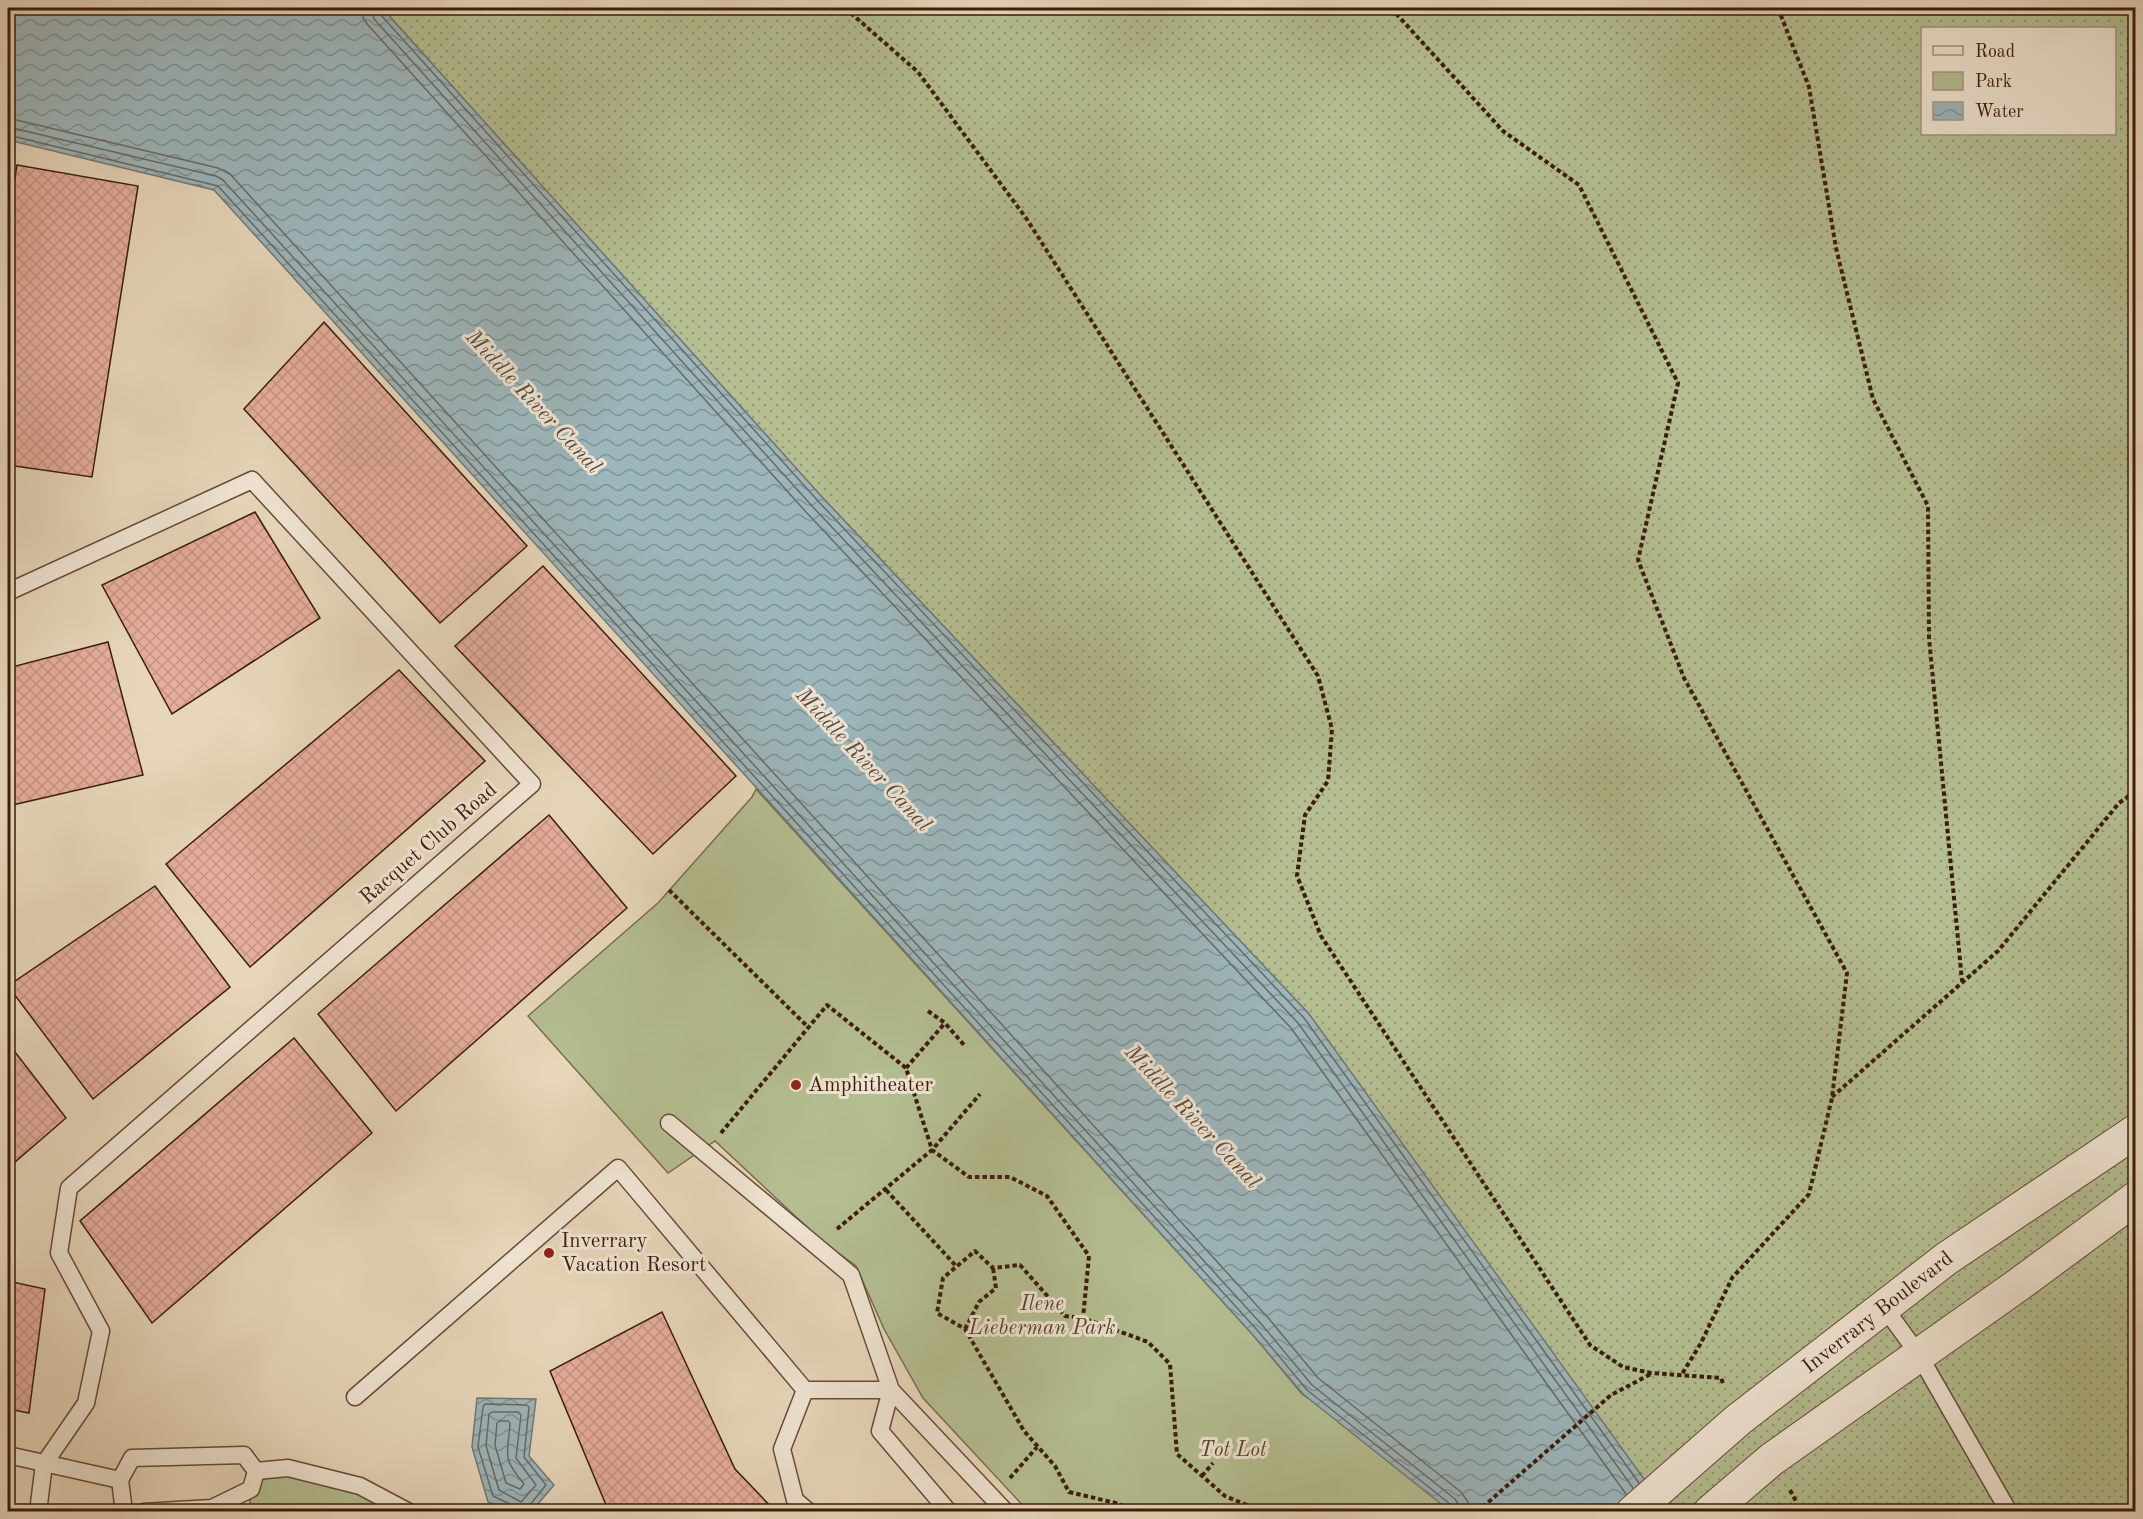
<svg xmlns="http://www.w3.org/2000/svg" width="2143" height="1519" viewBox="0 0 2143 1519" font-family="'Old Standard TT',serif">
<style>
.grass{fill:url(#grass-dots);stroke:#786d4f;stroke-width:1.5;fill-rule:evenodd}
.green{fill:#b4be91;stroke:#786d4f;stroke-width:1.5}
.water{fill:url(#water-waves);stroke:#757875;stroke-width:1.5}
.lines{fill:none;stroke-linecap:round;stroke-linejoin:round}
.shore{stroke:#6c6964;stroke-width:1.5}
.building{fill:url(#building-cross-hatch);stroke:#3b1c0d;stroke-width:1.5}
.service-casing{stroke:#664a38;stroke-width:19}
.tertiary-casing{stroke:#664a38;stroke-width:35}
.path{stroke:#3b1c0d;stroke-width:4;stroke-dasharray:4.5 3;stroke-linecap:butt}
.service{stroke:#efe4d2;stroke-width:16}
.tertiary{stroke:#efe4d2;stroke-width:33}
.poi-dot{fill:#8f2418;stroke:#efe4d2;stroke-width:2}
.labels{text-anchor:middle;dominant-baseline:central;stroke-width:6;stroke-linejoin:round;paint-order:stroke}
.street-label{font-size:21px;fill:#3b1c0d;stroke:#efe4d2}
.poi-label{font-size:21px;fill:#3b1c0d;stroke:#efe4d2;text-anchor:start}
.park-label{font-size:21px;font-style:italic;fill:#59442e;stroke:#efe4d2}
.water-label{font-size:22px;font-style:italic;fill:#584a41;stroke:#efe4d2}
</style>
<defs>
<pattern id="grass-dots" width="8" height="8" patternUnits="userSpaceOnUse" patternTransform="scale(1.5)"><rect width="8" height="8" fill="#b4be91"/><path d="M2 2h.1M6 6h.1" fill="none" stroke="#949a75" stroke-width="1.8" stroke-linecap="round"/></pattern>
<pattern id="water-waves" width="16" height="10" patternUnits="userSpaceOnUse" patternTransform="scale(1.5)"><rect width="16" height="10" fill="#9cb6bb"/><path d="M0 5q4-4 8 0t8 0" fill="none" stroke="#809396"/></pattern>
<pattern id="building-cross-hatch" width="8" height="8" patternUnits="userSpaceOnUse" patternTransform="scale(1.5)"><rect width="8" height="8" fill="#e5ad9c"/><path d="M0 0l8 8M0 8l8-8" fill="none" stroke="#c59485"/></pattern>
</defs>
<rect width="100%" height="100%" fill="#e7d6ba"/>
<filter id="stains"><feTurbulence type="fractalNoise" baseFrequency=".00333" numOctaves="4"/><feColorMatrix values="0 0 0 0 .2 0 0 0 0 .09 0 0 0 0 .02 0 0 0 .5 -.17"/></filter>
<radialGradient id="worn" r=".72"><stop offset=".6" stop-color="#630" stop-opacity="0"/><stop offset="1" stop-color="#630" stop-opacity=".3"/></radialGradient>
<path class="grass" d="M 382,8 L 2135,8 L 2135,1511 L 1670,1511 L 1640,1475 L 1309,1014 L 822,497 ZM 1922,28 L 2114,28 L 2114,134 L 1922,134 Z"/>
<path class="green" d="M 756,789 L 1253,1335 L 1302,1394 L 1467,1511 L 1028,1511 L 923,1398 L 884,1329 L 856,1266 L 822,1241 L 715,1141 L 668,1173 L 528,1016 L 658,903 L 752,797 Z
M 288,1468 L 409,1512 L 248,1512 L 256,1471 Z"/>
<path class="water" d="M 8,8 L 382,8 L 822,497 L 1309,1014 L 1667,1511 L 1450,1511 L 1303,1394 L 1253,1335 L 214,190 L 8,140 Z
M 477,1398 L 536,1399 L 529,1456 L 554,1485 L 532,1511 L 515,1511 L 488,1502 L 472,1447 Z"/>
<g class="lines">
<path class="shore" d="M 362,8 L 363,18 L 368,25 L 806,512 L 1291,1028 L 1626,1494
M 371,8 L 374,19 L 812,506 L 1298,1023 L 1633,1488
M 378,8 L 380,14 L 818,501 L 1304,1018 L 1639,1483
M 8,118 L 218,168 L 230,174 L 1270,1320 L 1318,1378 L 1461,1492 L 1468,1502 L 1469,1512
M 8,127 L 216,176 L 223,180 L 1263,1326 L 1312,1385 L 1455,1499 L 1459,1505 L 1460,1512
M 8,135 L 218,186 L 1258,1331 L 1307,1390 L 1450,1504 L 1453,1512
M 492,1412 L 518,1412 L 521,1415 L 516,1458 L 536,1485 L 521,1502 L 499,1490 L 486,1446 L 489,1414 Z
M 500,1421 L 508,1421 L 510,1423 C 508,1457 501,1456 524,1484 L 520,1489 L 506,1483 L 495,1445 L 497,1423 Z
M 513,1512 L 510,1504 L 493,1496 L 478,1447 L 483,1407 L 485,1404 L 526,1405 L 529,1407 L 524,1457 L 546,1485 L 529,1506 L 528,1512"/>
</g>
<path class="building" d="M 17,165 L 138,186 L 92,477 L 8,465 L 8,222 Z
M 324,322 L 527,546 L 440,623 L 244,409 Z
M 255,512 L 320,618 L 172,714 L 102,585 Z
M 543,566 L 736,776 L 653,854 L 455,646 Z
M 108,642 L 143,775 L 8,806 L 8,668 Z
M 399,670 L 485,761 L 250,967 L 166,864 Z
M 549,815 L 627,908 L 396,1111 L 318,1014 Z
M 155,886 L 230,987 L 93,1099 L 8,986 Z
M 294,1038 L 372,1133 L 152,1323 L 80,1221 Z
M 8,1043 L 66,1118 L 8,1168 Z
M 8,1281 L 45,1289 L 29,1413 L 8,1409 Z
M 662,1312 L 735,1469 L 776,1512 L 609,1512 L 550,1371 Z"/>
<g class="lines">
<g class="service-casing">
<path id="service" d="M 8,592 L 252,480 L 532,784 L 69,1188 L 59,1253 L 101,1331 L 86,1403 L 44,1464 L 38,1512
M 669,1123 L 851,1275 L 891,1390 L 1006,1512
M 1884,1307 L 1919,1355 L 2009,1512
M 805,1390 L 782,1449 L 795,1500 L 809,1512
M 891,1390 L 880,1431 L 949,1512
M 355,1397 L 618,1168 L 805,1390 L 891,1390
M 8,1455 L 120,1480
M 256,1471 L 288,1468 L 360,1486 L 409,1512
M 124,1512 L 120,1480 L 132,1458 L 244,1455 L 256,1471
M 143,1512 L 212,1508 L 251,1489 L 256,1471"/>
</g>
<g class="tertiary-casing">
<path id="tertiary" d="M 1633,1512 L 1738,1420 L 1946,1259 L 2136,1131
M 1710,1512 L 1772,1459 L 2018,1285 L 2136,1198"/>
</g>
<path class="path" d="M 845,8 L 918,72 L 1026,218 L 1318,676 L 1332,729 L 1328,781 L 1305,815 L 1297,876 L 1321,936 L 1590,1345 L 1623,1367 L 1651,1373 L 1721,1378 L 1724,1386
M 1391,8 L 1503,131 L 1579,185 L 1678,383 L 1638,560 L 1684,678 L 1847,973 L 1832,1098 L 1809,1194 L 1732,1278 L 1701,1343 L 1682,1374
M 1778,8 L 1809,87 L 1836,248 L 1873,399 L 1928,506 L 1929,638 L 1962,981
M 669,890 L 808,1027
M 928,1011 L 945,1023 L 964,1045
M 906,1068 L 945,1023
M 1832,1097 L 1998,951 L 2119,803 L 2136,791
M 721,1133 L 827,1005 L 906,1068 L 932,1150 L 969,1177 L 1010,1177 L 1047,1196 L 1089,1256 L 1083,1318
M 886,1190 L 957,1267
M 837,1229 L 932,1150 L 980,1094
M 965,1329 L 979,1302 L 996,1288 L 993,1268
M 1202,1476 L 1213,1463
M 1010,1478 L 1037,1447
M 1790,1490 L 1797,1503
M 1129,1512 L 1120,1504 L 1069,1492 L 1055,1466 L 1024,1431 L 965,1329 L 937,1313 L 943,1278 L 975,1251 L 993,1268 L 1020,1265 L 1065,1316 L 1083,1318 L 1148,1342 L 1170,1364 L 1177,1454 L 1225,1496 L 1264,1512
M 1477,1512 L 1611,1395 L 1651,1374"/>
<use href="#service" class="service"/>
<use href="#tertiary" class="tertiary"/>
</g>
<g class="poi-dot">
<circle cx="796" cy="1085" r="6"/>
<circle cx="549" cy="1253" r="6"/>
</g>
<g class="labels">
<g class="street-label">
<text transform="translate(429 844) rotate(-41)">Racquet Club Road</text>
<text transform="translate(1878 1313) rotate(-38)">Inverrary Boulevard</text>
</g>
<g class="poi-label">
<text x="808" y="1085">Amphitheater</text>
<text x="561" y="1241">Inverrary<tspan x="561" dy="24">Vacation Resort</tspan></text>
</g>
<g class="park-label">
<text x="1042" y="1304">Ilene<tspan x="1042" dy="24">Lieberman Park</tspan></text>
<text x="1233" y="1450">Tot Lot</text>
</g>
<g class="water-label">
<text transform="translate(533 402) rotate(47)">Middle River Canal</text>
<text transform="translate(863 760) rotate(47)">Middle River Canal</text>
<text transform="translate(1192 1117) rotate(47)">Middle River Canal</text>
</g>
</g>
<rect width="2143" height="1519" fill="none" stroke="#e7d6ba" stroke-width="30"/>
<rect x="9" y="9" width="2125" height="1501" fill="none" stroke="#3b1c0d" stroke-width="3"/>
<rect x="15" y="15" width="2113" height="1489" fill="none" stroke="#3b1c0d" stroke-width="1.5"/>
<rect x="1921" y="27" width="195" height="108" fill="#efe4d2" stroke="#a79483" stroke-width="1.5"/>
<rect x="1933" y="46" width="30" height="9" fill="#efe4d2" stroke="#a79483" stroke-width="1.5"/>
<text x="1975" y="57" font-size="18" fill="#3b1c0d">Road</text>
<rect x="1933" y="72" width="30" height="18" fill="#b4be91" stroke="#a79483" stroke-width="1.5"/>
<text x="1975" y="87" font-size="18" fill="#3b1c0d">Park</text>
<rect x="1933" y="102" width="30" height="18" fill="url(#water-waves)" stroke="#a79483" stroke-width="1.5"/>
<text x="1975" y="117" font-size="18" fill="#3b1c0d">Water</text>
<rect width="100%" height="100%" filter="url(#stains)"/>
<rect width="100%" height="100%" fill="url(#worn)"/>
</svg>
